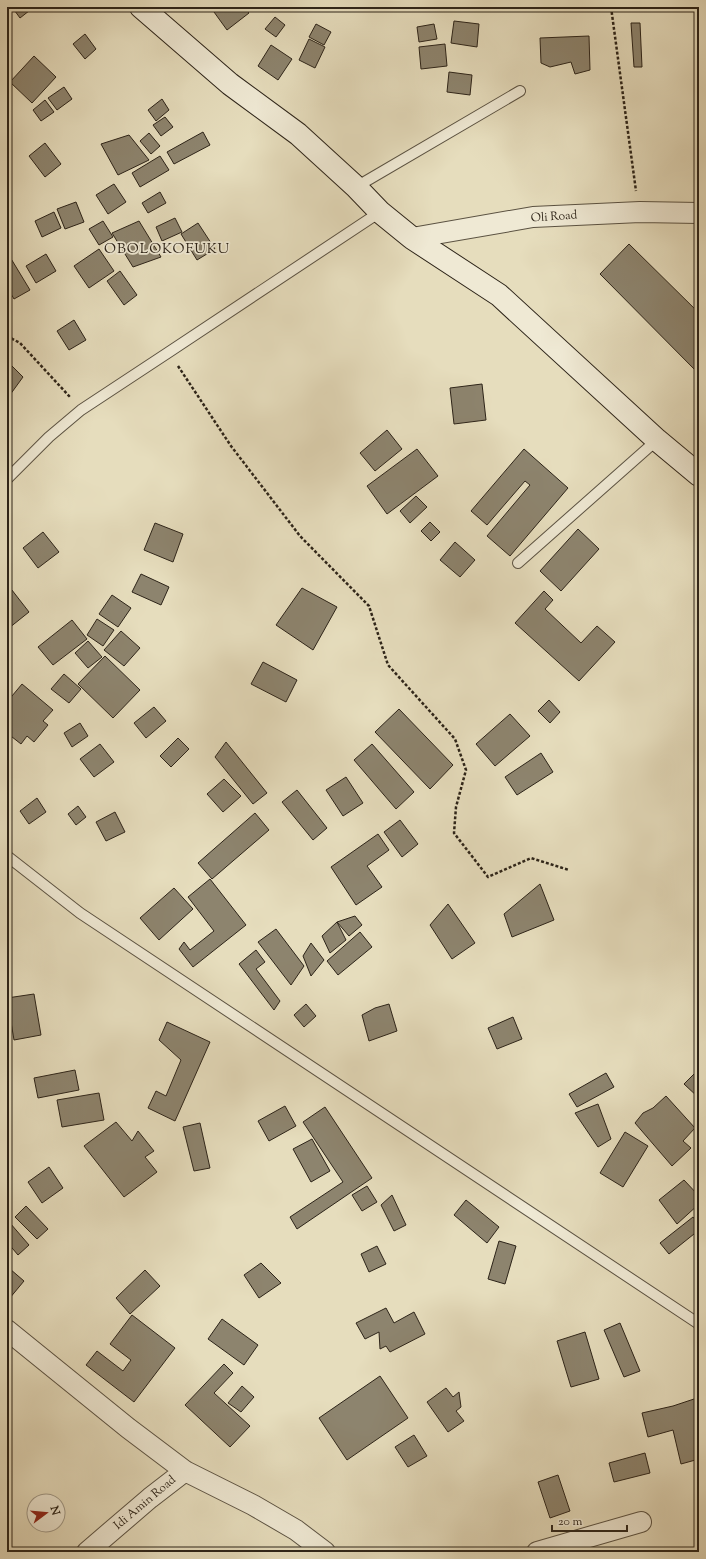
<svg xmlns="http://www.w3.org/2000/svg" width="706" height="1559" viewBox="0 0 706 1559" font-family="'Sorts Mill Goudy',serif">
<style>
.building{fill:#8d846e;stroke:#2d2419}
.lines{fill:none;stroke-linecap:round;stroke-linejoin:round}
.lane-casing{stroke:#5b5242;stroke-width:12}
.street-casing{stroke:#5b5242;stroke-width:22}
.secondary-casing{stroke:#2d2419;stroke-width:24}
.path{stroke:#2d2419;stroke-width:2.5;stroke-dasharray:3 2;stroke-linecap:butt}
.lane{stroke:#efe9d4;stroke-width:10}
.street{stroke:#efe9d4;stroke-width:20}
.secondary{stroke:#efe9d4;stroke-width:22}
.labels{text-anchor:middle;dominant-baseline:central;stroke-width:3.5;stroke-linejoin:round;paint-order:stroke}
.street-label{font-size:12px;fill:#2d2419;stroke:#efe9d4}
.quarter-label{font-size:14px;letter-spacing:1px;fill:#2d2419;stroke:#efe9d4}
</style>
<rect width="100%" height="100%" fill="#e6ddbd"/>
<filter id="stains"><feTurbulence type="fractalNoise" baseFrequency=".005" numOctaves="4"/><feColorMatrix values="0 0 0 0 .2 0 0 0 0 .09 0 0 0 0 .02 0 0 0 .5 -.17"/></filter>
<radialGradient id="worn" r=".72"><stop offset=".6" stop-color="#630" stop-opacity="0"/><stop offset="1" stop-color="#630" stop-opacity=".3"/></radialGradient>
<path class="building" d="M 12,7 L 34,7 L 20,18 Z
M 220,7 L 244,7 L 249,13 L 227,30 L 214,12 Z
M 275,17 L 285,25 L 276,37 L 265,29 Z
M 454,21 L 479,24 L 477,47 L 451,43 Z
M 631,23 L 640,23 L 642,67 L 634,67 Z
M 316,24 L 331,32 L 324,45 L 309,37 Z
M 434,24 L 437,39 L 419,42 L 417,27 Z
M 85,34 L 96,49 L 85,59 L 73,44 Z
M 589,36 L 590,70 L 575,74 L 571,62 L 550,67 L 541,63 L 540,38 Z
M 309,39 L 325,47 L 315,68 L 299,60 Z
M 445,44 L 447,66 L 421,69 L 419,47 Z
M 271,45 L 292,59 L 278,80 L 258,66 Z
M 34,56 L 56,77 L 32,103 L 10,82 Z
M 449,72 L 472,75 L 470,95 L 447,92 Z
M 64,87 L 72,99 L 57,110 L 48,98 Z
M 162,99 L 169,110 L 156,121 L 148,110 Z
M 45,100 L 54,112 L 41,121 L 33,110 Z
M 165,117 L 173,127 L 161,136 L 153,125 Z
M 203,132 L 210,145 L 174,164 L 167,152 Z
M 149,133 L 160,146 L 151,154 L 140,141 Z
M 129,135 L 149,160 L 118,175 L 101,144 Z
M 45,143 L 61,164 L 45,177 L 29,156 Z
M 160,156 L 169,170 L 140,187 L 132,173 Z
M 114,184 L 126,202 L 108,214 L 96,195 Z
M 160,192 L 166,203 L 148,213 L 142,203 Z
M 76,202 L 84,222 L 65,229 L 57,209 Z
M 54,212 L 61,228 L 42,237 L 35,221 Z
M 175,218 L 182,232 L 162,241 L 156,227 Z
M 103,221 L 113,237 L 99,245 L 89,229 Z
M 139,221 L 161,257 L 133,267 L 112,233 Z
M 198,223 L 215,249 L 197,260 L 181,234 Z
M 629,244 L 699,313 L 699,367 L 696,371 L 600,274 Z
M 99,249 L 114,271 L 89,288 L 74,266 Z
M 46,254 L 56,271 L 36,283 L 26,266 Z
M 10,257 L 30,290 L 14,299 L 7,287 L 7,258 Z
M 120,271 L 137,295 L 124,305 L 107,281 Z
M 74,320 L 86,340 L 69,350 L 57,331 Z
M 7,361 L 23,377 L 7,399 Z
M 482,384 L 486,420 L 454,424 L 450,388 Z
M 387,430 L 402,449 L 375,471 L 360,453 Z
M 417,449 L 438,476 L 387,514 L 367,486 Z
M 524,449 L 568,488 L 510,556 L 487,536 L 530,485 L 525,481 L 487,525 L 471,511 Z
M 416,496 L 427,507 L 410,523 L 400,511 Z
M 430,522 L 440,532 L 431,541 L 421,531 Z
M 155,523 L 183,534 L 173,562 L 144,550 Z
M 578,529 L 599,549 L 561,591 L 540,571 Z
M 43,532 L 59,552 L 38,568 L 23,548 Z
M 455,542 L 475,560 L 460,577 L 440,560 Z
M 141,574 L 169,587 L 161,605 L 132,592 Z
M 8,585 L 29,612 L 9,628 L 7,625 L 7,586 Z
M 302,588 L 337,607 L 313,650 L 276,625 Z
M 544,591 L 553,600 L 545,609 L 581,643 L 597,626 L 615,642 L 579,681 L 515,623 Z
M 112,595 L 131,608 L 118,627 L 99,614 Z
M 97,619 L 114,630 L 103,646 L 87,635 Z
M 72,620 L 87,639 L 53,665 L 38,647 Z
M 121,631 L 140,648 L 124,666 L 104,650 Z
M 88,641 L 102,657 L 88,668 L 75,653 Z
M 105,656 L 140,690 L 113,718 L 78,684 Z
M 263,662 L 297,680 L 286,702 L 251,684 Z
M 64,674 L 81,689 L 69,703 L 51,689 Z
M 22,684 L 53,710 L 43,721 L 48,725 L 34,742 L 27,736 L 21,744 L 7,733 L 7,702 Z
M 549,700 L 560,712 L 550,723 L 538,711 Z
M 154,707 L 166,721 L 146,738 L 134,723 Z
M 399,709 L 453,765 L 430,789 L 375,732 Z
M 510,714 L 530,736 L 495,766 L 476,744 Z
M 80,723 L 88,736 L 72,747 L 64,733 Z
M 178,738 L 189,749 L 171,767 L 160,756 Z
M 226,742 L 267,793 L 253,804 L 215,757 Z
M 100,744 L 114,762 L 94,777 L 80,759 Z
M 372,744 L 414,792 L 396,809 L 354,760 Z
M 541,753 L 553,772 L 517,795 L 505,777 Z
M 346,777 L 363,803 L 343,816 L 326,790 Z
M 224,779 L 241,796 L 223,812 L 207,794 Z
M 297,790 L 327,828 L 313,840 L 282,802 Z
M 37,798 L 46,812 L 29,824 L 20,811 Z
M 78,806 L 86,817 L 76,825 L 68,814 Z
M 115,812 L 125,832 L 106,841 L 96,822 Z
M 255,813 L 269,830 L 212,879 L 198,863 Z
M 400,820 L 418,844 L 402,857 L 384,832 Z
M 378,834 L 389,850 L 367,866 L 382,887 L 356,905 L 331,867 Z
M 210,879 L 246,925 L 193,967 L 179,949 L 184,942 L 190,950 L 214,931 L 188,897 Z
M 540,884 L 554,920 L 512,937 L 504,914 Z
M 174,888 L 193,909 L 159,940 L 140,918 Z
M 448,904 L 475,943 L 452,959 L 430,925 Z
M 355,916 L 362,925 L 349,936 L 337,922 Z
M 337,922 L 346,940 L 330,953 L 322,936 Z
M 276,929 L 304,966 L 291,985 L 258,942 Z
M 360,932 L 372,947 L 338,975 L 327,961 Z
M 311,943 L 324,960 L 311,976 L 303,956 Z
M 256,950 L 265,962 L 256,969 L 280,1001 L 274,1010 L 239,964 Z
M 34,994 L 41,1035 L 14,1040 L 7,998 Z
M 306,1004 L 316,1016 L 304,1027 L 294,1015 Z
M 389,1004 L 397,1031 L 369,1041 L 362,1015 L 375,1008 Z
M 513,1017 L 522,1039 L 497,1049 L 488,1028 Z
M 167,1022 L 210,1042 L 175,1121 L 148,1108 L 156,1091 L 166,1096 L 181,1060 L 159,1040 Z
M 699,1069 L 699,1098 L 684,1084 Z
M 75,1070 L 79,1090 L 38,1098 L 34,1078 Z
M 606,1073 L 614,1087 L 577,1107 L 569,1094 Z
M 99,1093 L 104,1120 L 62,1127 L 57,1100 Z
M 666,1096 L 695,1128 L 683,1141 L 691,1148 L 672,1166 L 635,1123 L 643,1113 L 653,1108 Z
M 598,1104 L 611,1139 L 598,1147 L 575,1113 Z
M 285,1106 L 296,1126 L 269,1141 L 258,1121 Z
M 325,1107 L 372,1178 L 297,1229 L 290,1217 L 343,1182 L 303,1122 Z
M 116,1122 L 132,1141 L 138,1131 L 154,1151 L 145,1157 L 157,1172 L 124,1197 L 84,1146 Z
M 200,1123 L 210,1168 L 194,1171 L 183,1127 Z
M 625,1132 L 648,1146 L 623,1187 L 600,1173 Z
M 312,1139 L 330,1171 L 311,1182 L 293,1149 Z
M 49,1167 L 63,1188 L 42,1203 L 28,1182 Z
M 684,1180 L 699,1196 L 699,1204 L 677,1224 L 659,1200 Z
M 367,1186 L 377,1202 L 362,1211 L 352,1195 Z
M 392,1195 L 406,1225 L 394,1231 L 381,1205 Z
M 466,1200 L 499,1227 L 487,1243 L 454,1215 Z
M 26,1206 L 48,1229 L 37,1239 L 15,1217 Z
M 693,1217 L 699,1224 L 699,1230 L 669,1254 L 660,1243 Z
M 10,1223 L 29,1245 L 18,1255 L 7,1242 L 7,1226 Z
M 499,1241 L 516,1246 L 505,1284 L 488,1279 Z
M 377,1246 L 386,1264 L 369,1272 L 361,1254 Z
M 261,1263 L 281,1283 L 259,1298 L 244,1275 Z
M 10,1269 L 24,1281 L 9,1299 L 7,1297 L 7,1273 Z
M 145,1270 L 160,1286 L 130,1314 L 116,1298 Z
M 386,1308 L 394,1323 L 414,1312 L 425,1334 L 390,1352 L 386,1346 L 380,1349 L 379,1332 L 365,1339 L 356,1323 Z
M 132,1315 L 175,1348 L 134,1402 L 86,1365 L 97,1351 L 123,1371 L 131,1360 L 110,1344 Z
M 222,1319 L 258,1345 L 244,1365 L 208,1339 Z
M 620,1323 L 640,1371 L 624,1377 L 604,1330 Z
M 585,1332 L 599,1379 L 571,1387 L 557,1341 Z
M 224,1364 L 233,1373 L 214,1393 L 250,1426 L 230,1447 L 185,1405 Z
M 380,1376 L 408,1418 L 347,1460 L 319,1418 Z
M 242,1386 L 254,1397 L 241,1412 L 228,1403 Z
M 446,1388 L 453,1397 L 459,1392 L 461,1407 L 456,1411 L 464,1421 L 448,1432 L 427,1402 Z
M 697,1398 L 699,1402 L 699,1432 L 697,1432 L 699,1443 L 699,1459 L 681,1464 L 673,1430 L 648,1437 L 642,1413 L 673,1406 Z
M 414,1435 L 427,1456 L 408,1467 L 395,1447 Z
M 645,1453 L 650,1473 L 614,1482 L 609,1463 Z
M 558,1475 L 570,1511 L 550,1518 L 538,1482 Z"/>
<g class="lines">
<g class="lane-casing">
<path id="lane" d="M 356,187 L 520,91
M 7,479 L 49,437 L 81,410 L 169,352 L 380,212
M 518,563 L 657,440
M 7,856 L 80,913 L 699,1324"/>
</g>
<g class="street-casing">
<path id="street" d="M 412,238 L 533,217 L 640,212 L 699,213
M 7,1330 L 128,1428 L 185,1471 L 253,1505 L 296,1530 L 325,1552
M 87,1552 L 150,1498 L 185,1471
M 537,1552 L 641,1522"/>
</g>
<g class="secondary-casing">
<path id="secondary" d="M 141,7 L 230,84 L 298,134 L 356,187 L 380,212 L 412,238 L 499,295 L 657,440 L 699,475"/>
</g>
<path class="path" d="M 611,7 L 636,191
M 7,336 L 20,343 L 70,397
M 178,366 L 231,446 L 300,536 L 369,606 L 388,665 L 455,739 L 466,770 L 456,807 L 454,833 L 488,877 L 531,858 L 569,870"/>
<use href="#lane" class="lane"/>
<use href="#street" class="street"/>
<use href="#secondary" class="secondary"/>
</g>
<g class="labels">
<g class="street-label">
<text transform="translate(554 217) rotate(-4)">Oli Road</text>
<text transform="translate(145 1503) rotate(-40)">Idi Amin Road</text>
</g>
<g class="quarter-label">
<text x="167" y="250">OBOLOKOFUKU</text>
</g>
</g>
<rect width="706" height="1559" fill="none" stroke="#e6ddbd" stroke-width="24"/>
<rect x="8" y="8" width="690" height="1543" fill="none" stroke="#2d2419" stroke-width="2"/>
<rect x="12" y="12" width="682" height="1535" fill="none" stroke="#2d2419"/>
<g transform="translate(46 1513) rotate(74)"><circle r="19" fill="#efe9d4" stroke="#a19a89"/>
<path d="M0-3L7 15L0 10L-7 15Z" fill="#8f2418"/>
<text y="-6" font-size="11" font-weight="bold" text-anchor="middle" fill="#2d2419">N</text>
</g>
<path d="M552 1525v6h75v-6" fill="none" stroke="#2d2419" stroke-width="2"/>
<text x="558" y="1525" font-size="12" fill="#2d2419" stroke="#efe9d4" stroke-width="3" paint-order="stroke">20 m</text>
<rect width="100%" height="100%" filter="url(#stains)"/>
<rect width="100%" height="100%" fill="url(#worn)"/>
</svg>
